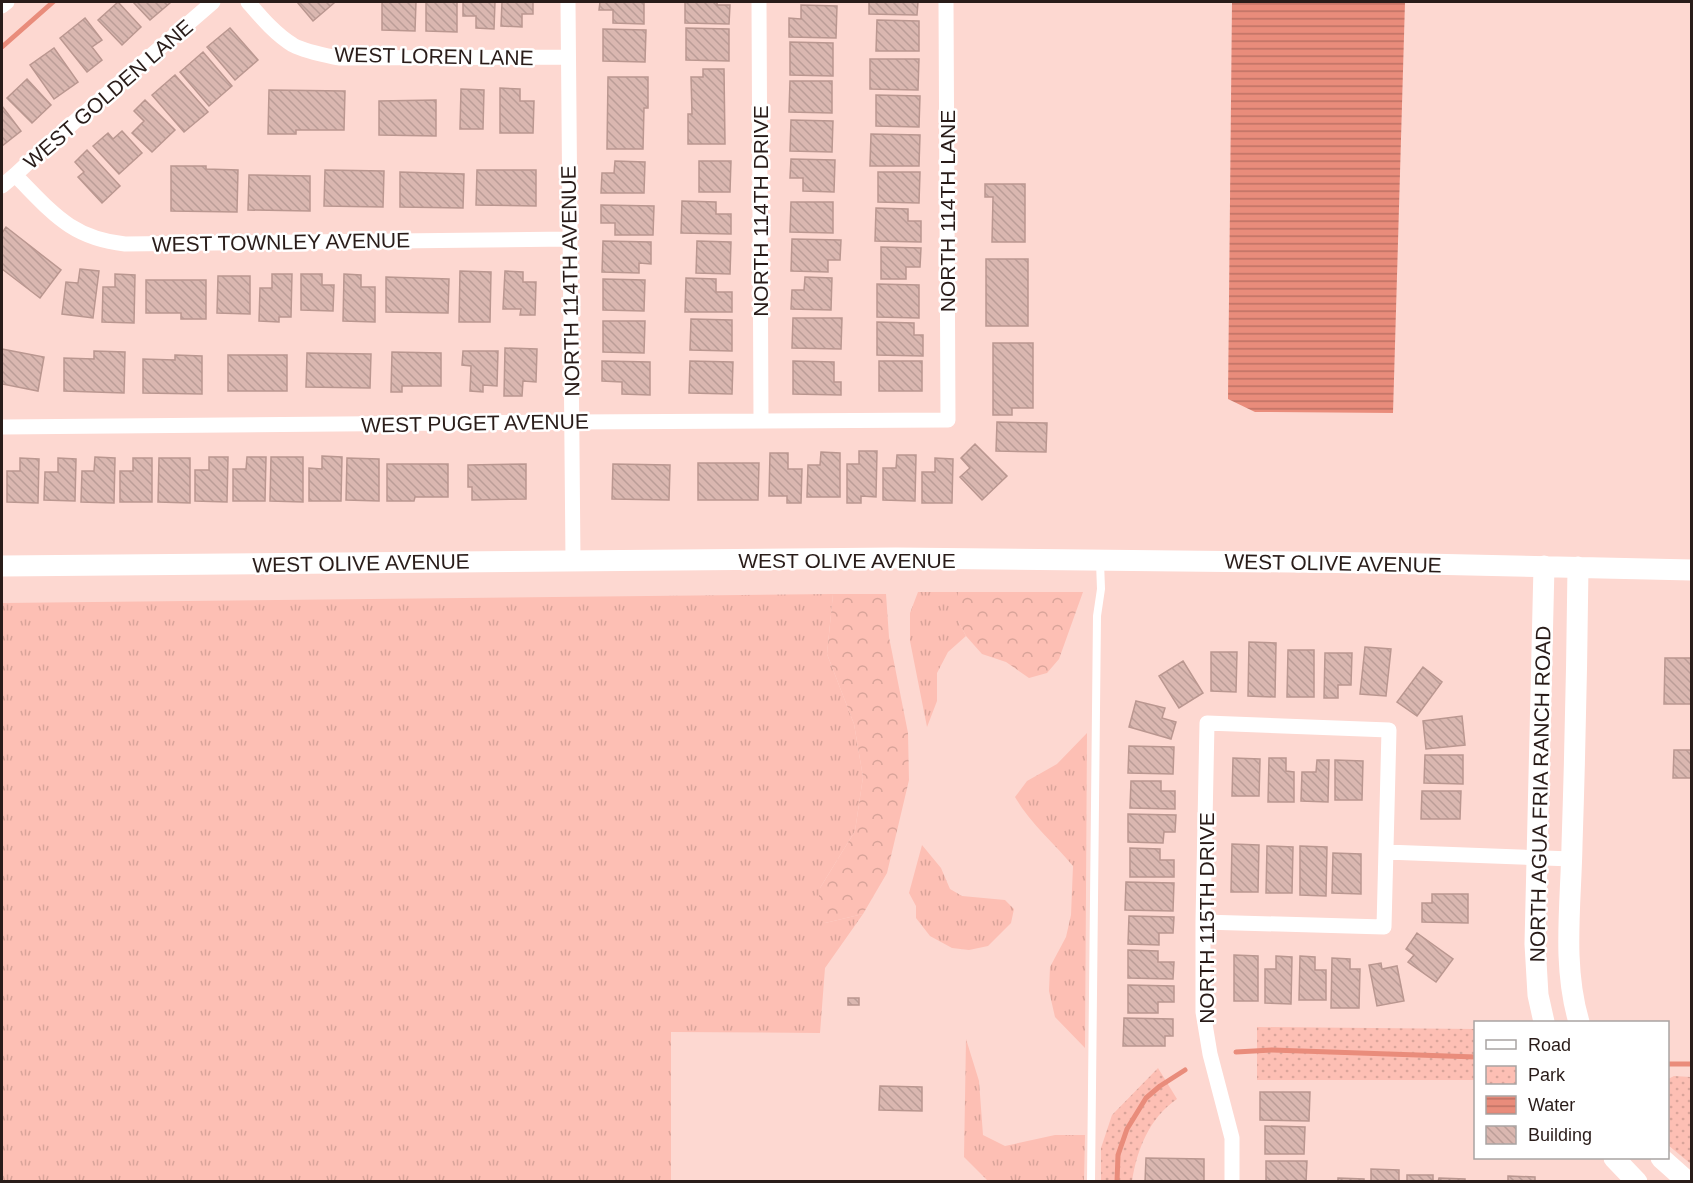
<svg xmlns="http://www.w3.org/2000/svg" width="1693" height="1183" viewBox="0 0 1693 1183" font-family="Arial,sans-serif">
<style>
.grass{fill:url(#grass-tufts)}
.forest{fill:url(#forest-crowns)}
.park{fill:url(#park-dots)}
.water{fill:url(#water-rules)}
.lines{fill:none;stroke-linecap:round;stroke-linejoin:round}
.stream{stroke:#e98c7b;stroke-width:5}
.building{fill:url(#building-back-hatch);stroke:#ba9790;stroke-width:1.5}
.lane{stroke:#fff;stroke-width:8}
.street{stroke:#fff;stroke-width:15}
.secondary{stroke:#fff;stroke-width:21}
.labels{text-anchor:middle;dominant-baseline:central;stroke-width:5;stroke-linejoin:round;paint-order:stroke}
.street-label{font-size:21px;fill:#291c19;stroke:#fff}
</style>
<defs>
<pattern id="grass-tufts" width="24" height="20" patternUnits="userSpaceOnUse" patternTransform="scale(1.5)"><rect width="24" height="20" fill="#fdbfb4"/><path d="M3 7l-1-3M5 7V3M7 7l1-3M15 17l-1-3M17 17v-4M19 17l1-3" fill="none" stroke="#d9a49a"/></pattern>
<pattern id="forest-crowns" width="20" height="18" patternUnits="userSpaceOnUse" patternTransform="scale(1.5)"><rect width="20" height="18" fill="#fdbfb4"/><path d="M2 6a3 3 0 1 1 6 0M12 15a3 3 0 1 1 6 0" fill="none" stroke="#d9a49a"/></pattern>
<pattern id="park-dots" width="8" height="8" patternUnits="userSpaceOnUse" patternTransform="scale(1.5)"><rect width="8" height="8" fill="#fdbfb4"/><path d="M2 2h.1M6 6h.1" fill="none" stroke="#d9a49a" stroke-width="1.8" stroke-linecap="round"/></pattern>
<pattern id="water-rules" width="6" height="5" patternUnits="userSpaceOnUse" patternTransform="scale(1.5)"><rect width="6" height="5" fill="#e98c7b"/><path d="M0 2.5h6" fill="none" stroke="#bd7264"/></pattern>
<pattern id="building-back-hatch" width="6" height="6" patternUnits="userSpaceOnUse" patternTransform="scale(1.5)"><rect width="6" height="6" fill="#dab7b0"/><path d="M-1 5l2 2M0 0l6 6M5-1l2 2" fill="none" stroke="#bb9d97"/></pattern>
</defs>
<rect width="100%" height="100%" fill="#fdd8d1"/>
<path class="grass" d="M 918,592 L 958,592 L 958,621 L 966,636 L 948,652 L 937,673 L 937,701 L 927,727 L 910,641 L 910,613 Z
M 833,594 L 827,654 L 854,724 L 863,777 L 855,831 L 820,888 L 825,923 L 863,914 L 825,968 L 820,1033 L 671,1032 L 671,1181 L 2,1181 L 2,603 Z
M 1087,733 L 1085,1048 L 1055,1017 L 1049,991 L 1050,967 L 1066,937 L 1071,915 L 1073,866 C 1054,843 1030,823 1015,797 L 1027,781 L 1057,764 Z
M 922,845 L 941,868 L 950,889 L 962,896 L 1005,900 L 1014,909 L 1011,923 L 988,946 L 969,950 L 952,948 L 930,936 L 916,918 L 916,906 L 909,893 Z
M 966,1039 L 979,1081 L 983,1135 L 1005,1146 L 1055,1135 L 1085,1135 L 1084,1181 L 988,1181 L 964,1157 Z"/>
<path class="forest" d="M 958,592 L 1083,592 L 1059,659 L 1047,673 L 1029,678 L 1006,662 L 982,654 L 966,636 L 958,621 Z
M 833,594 L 886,594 L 889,637 L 908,733 L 909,780 L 887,873 L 863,914 L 825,923 L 817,912 L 820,888 L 855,831 L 863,777 L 854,724 L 827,654 Z"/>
<path class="park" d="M 1257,1027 L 1475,1029 L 1475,1080 L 1257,1080 Z
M 1158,1068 L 1177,1099 C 1149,1118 1137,1150 1132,1181 L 1101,1181 L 1101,1148 L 1112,1115 Z
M 1674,1076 L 1691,1077 L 1691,1164 L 1668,1145 L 1668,1079 Z"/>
<path class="water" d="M 1232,2 L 1405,2 L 1393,413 L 1255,412 L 1228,399 Z"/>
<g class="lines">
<path class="stream" d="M 2,47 L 53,2
M 1236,1052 L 1272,1050 L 1476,1057
M 1668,1064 L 1692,1064
M 1117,1182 L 1118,1155 L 1127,1129 L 1146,1098 L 1160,1086 L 1185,1070"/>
</g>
<path class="building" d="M 118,2 L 141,27 L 122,45 L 98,20 Z
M 133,2 L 169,2 L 170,3 L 150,20 Z
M 297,2 L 333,2 L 334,3 L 313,21 Z
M 382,2 L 416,2 L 415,31 L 382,30 Z
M 426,2 L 457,2 L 457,32 L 426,31 Z
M 463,2 L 495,2 L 494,29 L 476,28 L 476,16 L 463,16 Z
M 502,2 L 533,2 L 533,14 L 522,14 L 522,27 L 501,26 Z
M 600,2 L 644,2 L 644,24 L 613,23 L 613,10 L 599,10 Z
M 685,2 L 717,2 L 717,5 L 730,5 L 729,24 L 685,23 Z
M 869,2 L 918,2 L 917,15 L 869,14 Z
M 801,5 L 837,6 L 836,38 L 789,37 L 789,18 L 801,19 Z
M 85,18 L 102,40 L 92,47 L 102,60 L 87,72 L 60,38 Z
M 877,20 L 919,21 L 919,51 L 876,51 Z
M 230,28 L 258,60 L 235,80 L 207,47 Z
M 686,28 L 729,29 L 729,61 L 686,60 Z
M 603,29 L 646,30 L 645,62 L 603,61 Z
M 790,42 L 833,43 L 833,76 L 790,75 Z
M 54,48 L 78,82 L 54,99 L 30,65 Z
M 203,52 L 232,86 L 209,106 L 180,72 Z
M 870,59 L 919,59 L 918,90 L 870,89 Z
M 703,69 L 724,69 L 725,144 L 688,144 L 688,114 L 692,114 L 691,77 L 703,77 Z
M 175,75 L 208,112 L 184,132 L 152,95 Z
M 608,77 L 648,77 L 648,108 L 644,108 L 643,149 L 607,149 Z
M 27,79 L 51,105 L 32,123 L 7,98 Z
M 790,81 L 832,81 L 832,113 L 789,112 Z
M 500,88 L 520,89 L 520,101 L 534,101 L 533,133 L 500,133 Z
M 461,89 L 484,90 L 483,129 L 460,129 Z
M 269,90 L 345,91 L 344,130 L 296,130 L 296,134 L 268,134 Z
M 876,95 L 920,96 L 919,127 L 876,126 Z
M 145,100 L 175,130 L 152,152 L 132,133 L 144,121 L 134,111 Z
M 436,100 L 436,136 L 379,135 L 379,101 Z
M 2,106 L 21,131 L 2,146 Z
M 791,120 L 833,121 L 832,152 L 790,151 Z
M 122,131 L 142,153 L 119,174 L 93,146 L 108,133 L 113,139 Z
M 871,134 L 920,135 L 919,166 L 870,166 Z
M 87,150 L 120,186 L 102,203 L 78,177 L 84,172 L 75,162 Z
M 791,159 L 835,160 L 834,192 L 803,191 L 803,178 L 790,178 Z
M 615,161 L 645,162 L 644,193 L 601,193 L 602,173 L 614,173 Z
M 699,161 L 731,161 L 730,192 L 699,192 Z
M 171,166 L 206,166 L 206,169 L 238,170 L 237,212 L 171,211 Z
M 325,170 L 384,171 L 383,207 L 324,206 Z
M 477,170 L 536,170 L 536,206 L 476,205 Z
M 400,172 L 464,174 L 463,208 L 400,207 Z
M 878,172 L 920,172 L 919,203 L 878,202 Z
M 249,175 L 310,176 L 310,211 L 248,210 Z
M 985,184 L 1025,184 L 1025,242 L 992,242 L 993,197 L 985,197 Z
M 682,201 L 716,202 L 716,214 L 731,214 L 731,234 L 681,233 Z
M 791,202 L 833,202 L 833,233 L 790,232 Z
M 601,205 L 654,206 L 653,235 L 615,235 L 615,223 L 601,223 Z
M 876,208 L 908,209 L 908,221 L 921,221 L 921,242 L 875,241 Z
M 6,227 L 61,270 L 40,298 L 2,269 L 2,233 Z
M 792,239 L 841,240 L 840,260 L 828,260 L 828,272 L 791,271 Z
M 603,241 L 651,242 L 651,264 L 639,263 L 639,273 L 602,272 Z
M 697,241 L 731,242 L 730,274 L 696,273 Z
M 881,247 L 921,248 L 920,267 L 906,267 L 906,279 L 881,279 Z
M 986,259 L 1028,259 L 1028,326 L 986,326 Z
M 80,269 L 99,271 L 93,318 L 62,314 L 66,282 L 78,283 Z
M 460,271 L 491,272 L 490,322 L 459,322 Z
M 505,271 L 523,272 L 523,282 L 536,282 L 535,315 L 520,315 L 521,309 L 503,309 Z
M 115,274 L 135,275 L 134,323 L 102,322 L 103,287 L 115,287 Z
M 272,274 L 292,274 L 291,317 L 279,317 L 279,322 L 259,321 L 260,288 L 272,288 Z
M 301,274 L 322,274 L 322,285 L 334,285 L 333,311 L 301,310 Z
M 344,274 L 361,275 L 361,287 L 375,287 L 375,322 L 343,321 Z
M 218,276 L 250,276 L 250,314 L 217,313 Z
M 386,277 L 449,279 L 448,313 L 386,312 Z
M 805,277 L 832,278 L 831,310 L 791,309 L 792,290 L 804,290 Z
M 686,278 L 716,279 L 716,292 L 732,292 L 732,312 L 685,312 Z
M 603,279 L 645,280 L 644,311 L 603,310 Z
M 146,280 L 206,280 L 206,319 L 181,319 L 181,313 L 146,313 Z
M 877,284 L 919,285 L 919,318 L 877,317 Z
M 793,318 L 842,318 L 841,349 L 792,348 Z
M 691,319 L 732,320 L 732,351 L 690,350 Z
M 603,321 L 645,321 L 644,353 L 603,352 Z
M 877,322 L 914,323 L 914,335 L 923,335 L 923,356 L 877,355 Z
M 993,343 L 1033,343 L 1033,408 L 1012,408 L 1012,415 L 993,415 Z
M 505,348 L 537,349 L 536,382 L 523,381 L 522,396 L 504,396 Z
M 2,349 L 44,357 L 38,391 L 2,384 Z
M 94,351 L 125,352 L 124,393 L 64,391 L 64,358 L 94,359 Z
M 463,351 L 498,351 L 497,386 L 483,385 L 483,392 L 470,391 L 471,366 L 462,365 Z
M 392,352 L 441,353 L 441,386 L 402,386 L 402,392 L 391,392 Z
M 307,353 L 371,354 L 370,388 L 306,387 Z
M 175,355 L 202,356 L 202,394 L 143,393 L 143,359 L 175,360 Z
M 228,355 L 287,355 L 287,391 L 228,391 Z
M 602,361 L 650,362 L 650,395 L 622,394 L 622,382 L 602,381 Z
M 690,361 L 733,362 L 732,394 L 689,393 Z
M 793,361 L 834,362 L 834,382 L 841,382 L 841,395 L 793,394 Z
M 879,361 L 922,361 L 922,391 L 879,391 Z
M 997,422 L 1047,423 L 1046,452 L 996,451 Z
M 975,444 L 1007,476 L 982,500 L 960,477 L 970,468 L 961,458 Z
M 859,451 L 877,451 L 876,497 L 861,496 L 861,503 L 847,503 L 847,464 L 859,464 Z
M 821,452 L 840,453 L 840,497 L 807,497 L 808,465 L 820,465 Z
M 770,453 L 788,453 L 788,469 L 802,469 L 801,503 L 787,503 L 787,496 L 769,496 Z
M 897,455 L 916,455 L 915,501 L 883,500 L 883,468 L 896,468 Z
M 322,456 L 342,457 L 341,501 L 309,501 L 309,468 L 322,469 Z
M 95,457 L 115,458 L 114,503 L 81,502 L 82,471 L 94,471 Z
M 209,457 L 228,457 L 227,502 L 195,501 L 195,470 L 209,470 Z
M 247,457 L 266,457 L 265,501 L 233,501 L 233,469 L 246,469 Z
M 271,457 L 303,457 L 303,502 L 270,501 Z
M 20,458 L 39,459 L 38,503 L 7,502 L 7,471 L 20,471 Z
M 58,458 L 76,459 L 75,501 L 44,500 L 45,472 L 58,472 Z
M 133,458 L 152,458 L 152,502 L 120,502 L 120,471 L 133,471 Z
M 159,458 L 190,458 L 190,503 L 158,502 Z
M 347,458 L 379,459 L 379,501 L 346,500 Z
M 935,458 L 953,459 L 952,503 L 922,503 L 922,472 L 935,472 Z
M 698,463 L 759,463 L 758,500 L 698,500 Z
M 387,464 L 448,464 L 448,497 L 415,497 L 414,501 L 387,501 Z
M 526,464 L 526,499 L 472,500 L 472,487 L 468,487 L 468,465 Z
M 613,464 L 670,465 L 669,500 L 612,499 Z
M 1249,642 L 1276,643 L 1275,697 L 1248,696 Z
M 1365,647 L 1391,649 L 1386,696 L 1360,694 Z
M 1288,650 L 1314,650 L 1314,697 L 1287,697 Z
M 1211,652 L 1237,652 L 1236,692 L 1211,691 Z
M 1325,653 L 1352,653 L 1351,685 L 1338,685 L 1338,698 L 1324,698 Z
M 1665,658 L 1692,658 L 1692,704 L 1664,704 Z
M 1183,661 L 1203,693 L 1179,708 L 1159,676 Z
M 1423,667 L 1442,682 L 1417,716 L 1397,702 Z
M 1136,701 L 1165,708 L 1162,718 L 1176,722 L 1171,739 L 1129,727 Z
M 1462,716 L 1465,745 L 1426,749 L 1423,721 Z
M 1129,746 L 1174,747 L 1173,774 L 1128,773 Z
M 1674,750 L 1692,750 L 1692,778 L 1673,778 Z
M 1425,755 L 1463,755 L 1463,784 L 1424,783 Z
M 1233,758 L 1260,759 L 1259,796 L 1232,796 Z
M 1269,758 L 1286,758 L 1286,771 L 1294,772 L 1294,802 L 1268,802 Z
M 1317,760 L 1329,760 L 1328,802 L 1301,801 L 1302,772 L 1316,772 Z
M 1335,760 L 1363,761 L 1362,800 L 1335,800 Z
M 1131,781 L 1161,781 L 1161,791 L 1175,791 L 1175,809 L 1130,808 Z
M 1422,791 L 1461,791 L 1460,819 L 1421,819 Z
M 1128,814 L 1176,815 L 1175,832 L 1164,832 L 1163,843 L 1128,842 Z
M 1232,844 L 1259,845 L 1258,892 L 1231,892 Z
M 1267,846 L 1293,847 L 1292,893 L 1266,893 Z
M 1300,846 L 1327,847 L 1326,896 L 1300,895 Z
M 1130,848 L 1160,849 L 1160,860 L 1174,860 L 1174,877 L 1130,877 Z
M 1333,853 L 1361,854 L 1361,894 L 1332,893 Z
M 1126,882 L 1174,883 L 1173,911 L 1125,910 Z
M 1432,894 L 1468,894 L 1468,923 L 1422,922 L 1422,903 L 1432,903 Z
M 1129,916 L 1174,917 L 1173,933 L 1159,933 L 1159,945 L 1128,944 Z
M 1417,933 L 1453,959 L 1436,982 L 1408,962 L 1414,955 L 1406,949 Z
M 1128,950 L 1158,951 L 1158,962 L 1174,962 L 1173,979 L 1128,978 Z
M 1234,955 L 1258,956 L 1258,1001 L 1234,1001 Z
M 1276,956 L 1292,957 L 1291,1004 L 1265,1003 L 1265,969 L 1276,969 Z
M 1300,956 L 1315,957 L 1315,970 L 1326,970 L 1326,1000 L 1299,1000 Z
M 1332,958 L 1350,959 L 1350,969 L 1360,969 L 1359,1008 L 1331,1008 Z
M 1381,963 L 1382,969 L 1397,966 L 1404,1001 L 1377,1006 L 1369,965 Z
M 1128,985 L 1174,986 L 1174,1002 L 1158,1002 L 1158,1013 L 1128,1013 Z
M 848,998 L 859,998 L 859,1005 L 848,1005 Z
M 1124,1018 L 1173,1019 L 1173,1036 L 1165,1036 L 1165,1046 L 1123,1046 Z
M 880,1086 L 922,1087 L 922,1111 L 879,1110 Z
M 1260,1092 L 1310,1092 L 1309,1121 L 1260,1120 Z
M 1265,1126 L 1305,1127 L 1304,1154 L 1265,1154 Z
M 1146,1158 L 1204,1159 L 1204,1182 L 1145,1182 Z
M 1266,1161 L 1307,1161 L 1306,1182 L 1266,1182 Z
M 1371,1169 L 1399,1170 L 1399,1182 L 1371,1182 Z
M 1407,1175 L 1433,1175 L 1433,1182 L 1407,1182 Z
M 1508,1176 L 1535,1177 L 1535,1182 L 1508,1182 Z
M 1338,1178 L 1364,1179 L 1364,1182 L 1338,1182 Z
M 1439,1178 L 1465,1179 L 1465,1182 L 1438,1182 Z"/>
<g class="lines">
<path class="lane" d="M 1091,1182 L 1097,616 L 1101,589 L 1100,562"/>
<path class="street" d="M 248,2 C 261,17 275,34 293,45 C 306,52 324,55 339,58 L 568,57
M 568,2 L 573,561
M 759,2 L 761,420
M 2,6 L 7,2
M 15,175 C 52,212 70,238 125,244 L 570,239
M 2,186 L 15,175 L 43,149 L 213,2
M 2,427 L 571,422 L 948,420 L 946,2
M 1386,852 L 1572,859
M 1203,922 L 1384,927 L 1389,730 L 1207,723 L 1203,922 L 1203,1012 L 1210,1054 L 1232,1138 L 1232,1182"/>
<path class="secondary" d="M 2,566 L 896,558 L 1379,563 L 1692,570
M 1544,566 L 1535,944 L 1538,995 L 1544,1022
M 1578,567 C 1577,660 1575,753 1572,845 C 1571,904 1562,965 1579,1022
M 1614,1158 L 1637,1182
M 1661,1158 L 1688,1182"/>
</g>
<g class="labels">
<g class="street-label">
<text transform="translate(434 56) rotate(1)">WEST LOREN LANE</text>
<text transform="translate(108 94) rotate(-41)">WEST GOLDEN LANE</text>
<text transform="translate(760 211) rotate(-90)">NORTH 114TH DRIVE</text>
<text transform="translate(947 211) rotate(-90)">NORTH 114TH LANE</text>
<text transform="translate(281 242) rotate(-1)">WEST TOWNLEY AVENUE</text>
<text transform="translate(570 281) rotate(-91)">NORTH 114TH AVENUE</text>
<text transform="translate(475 423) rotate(-1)">WEST PUGET AVENUE</text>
<text x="847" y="560">WEST OLIVE AVENUE</text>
<text transform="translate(361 563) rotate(-1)">WEST OLIVE AVENUE</text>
<text transform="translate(1333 563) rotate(1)">WEST OLIVE AVENUE</text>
<text transform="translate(1540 794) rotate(-89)">NORTH AGUA FRIA RANCH ROAD</text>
<text transform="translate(1206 918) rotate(-90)">NORTH 115TH DRIVE</text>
</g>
</g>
<rect width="1693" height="1183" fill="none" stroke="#291c19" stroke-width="6"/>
<rect x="1474" y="1021" width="195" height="138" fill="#ffffff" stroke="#a9a4a3" stroke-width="1.5"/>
<rect x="1486" y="1040" width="30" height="9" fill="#ffffff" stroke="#a9a4a3" stroke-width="1.5"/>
<text x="1528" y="1051" font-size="18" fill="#291c19">Road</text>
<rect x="1486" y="1066" width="30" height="18" fill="url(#park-dots)" stroke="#a9a4a3" stroke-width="1.5"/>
<text x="1528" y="1081" font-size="18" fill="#291c19">Park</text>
<rect x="1486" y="1096" width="30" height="18" fill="url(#water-rules)" stroke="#a9a4a3" stroke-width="1.5"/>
<text x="1528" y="1111" font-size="18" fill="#291c19">Water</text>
<rect x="1486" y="1126" width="30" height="18" fill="url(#building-back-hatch)" stroke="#a9a4a3" stroke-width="1.5"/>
<text x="1528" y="1141" font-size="18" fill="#291c19">Building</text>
</svg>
